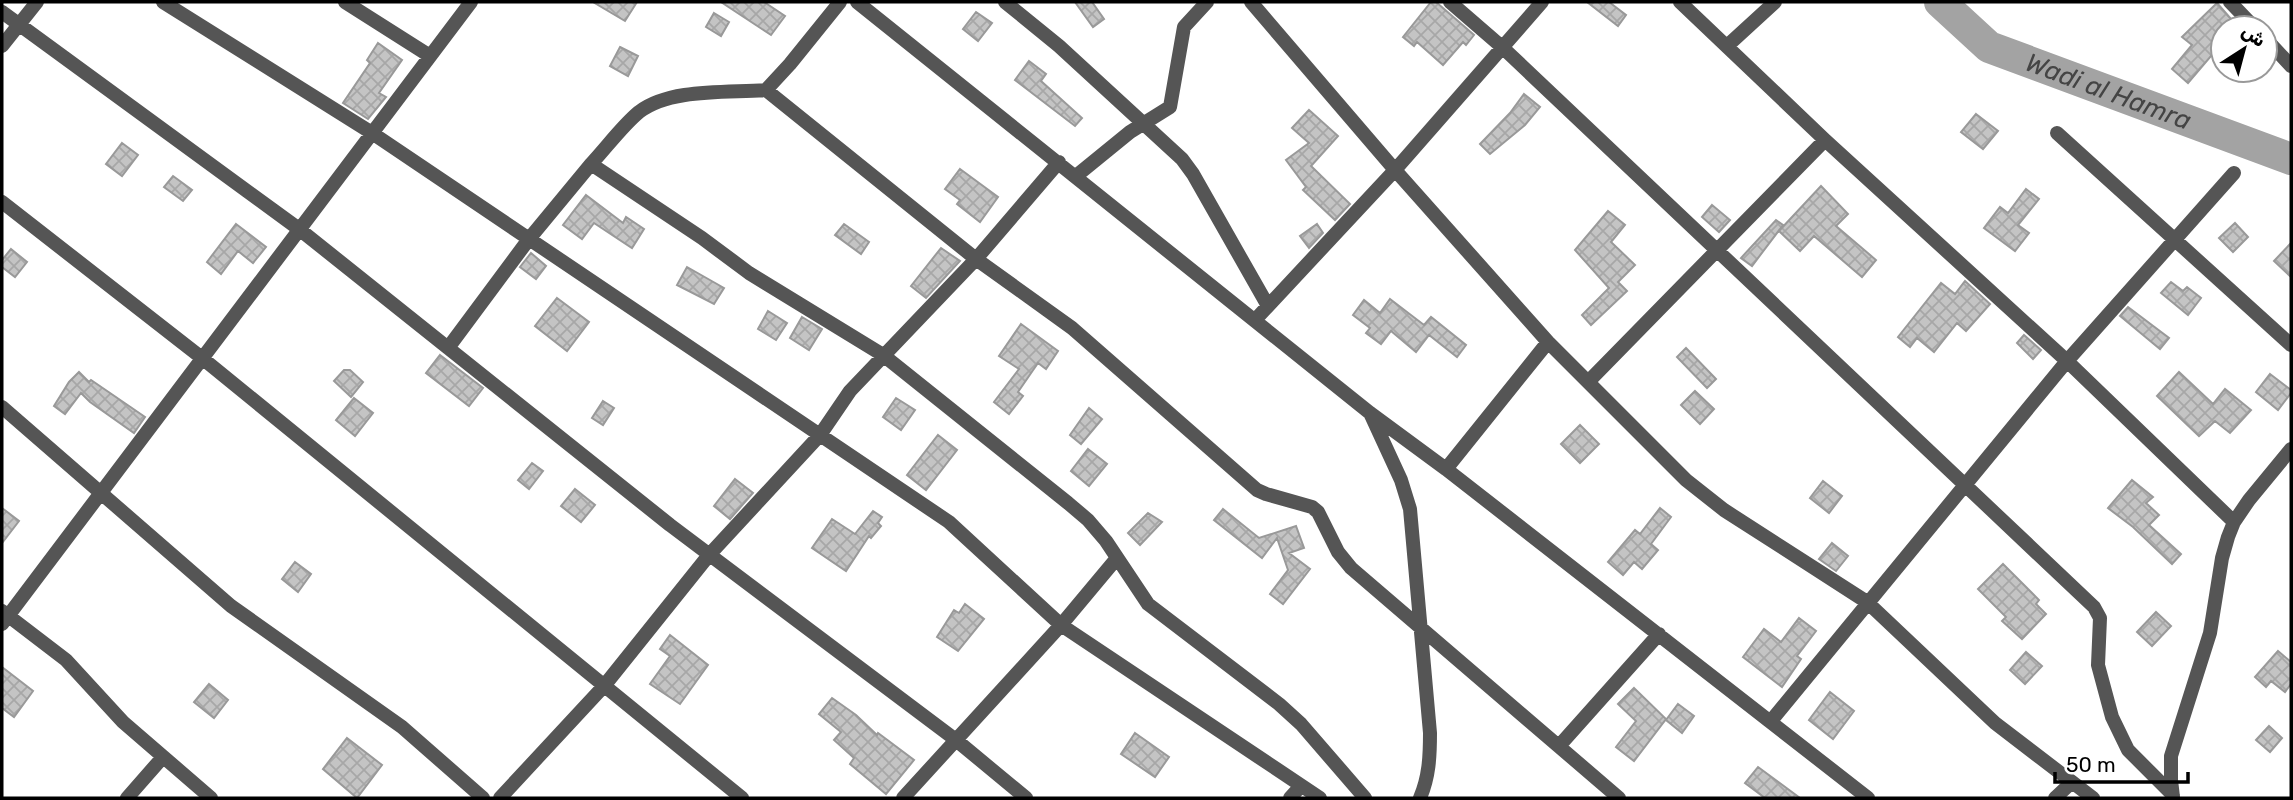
<svg xmlns="http://www.w3.org/2000/svg" width="2293" height="800" viewBox="0 0 2293 800" font-family="Rubik,Cairo,sans-serif">
<style>
.lines{fill:none;stroke-linecap:round;stroke-linejoin:round}
.river{stroke:#a3a3a3;stroke-width:32}
.building{fill:url(#building-cross-hatch);stroke:#999;stroke-width:2}
.minor{stroke:#555;stroke-width:14}
.labels{text-anchor:middle;dominant-baseline:central;stroke-width:5;stroke-linejoin:round;paint-order:stroke}
.water-label{font-size:26px;font-style:italic;fill:#444;stroke:#fff}
</style>
<defs>
<pattern id="building-cross-hatch" width="8" height="8" patternUnits="userSpaceOnUse" patternTransform="scale(1.75)"><rect width="8" height="8" fill="#c4c4c4"/><path d="M0 0l8 8M0 8l8-8" fill="none" stroke="#a7a7a7"/></pattern>
</defs>
<rect width="100%" height="100%" fill="#fff"/>
<g class="lines">
<path class="river" id="s1" d="M 1940,2 L 1989,47 L 2291,159"/>
</g>
<path class="building" d="M 593,2 L 637,2 L 625,21 Z
M 721,2 L 764,2 L 785,16 L 771,35 Z
M 1075,2 L 1092,2 L 1104,19 L 1093,27 Z
M 1431,2 L 1436,2 L 1474,35 L 1466,45 L 1463,42 L 1443,65 L 1417,42 L 1414,46 L 1403,37 Z
M 1587,2 L 1609,2 L 1626,15 L 1618,26 Z
M 2217,3 L 2239,28 L 2223,28 L 2223,42 L 2188,83 L 2172,69 L 2192,45 L 2182,37 Z
M 976,12 L 992,23 L 978,41 L 963,29 Z
M 714,13 L 729,22 L 721,36 L 706,27 Z
M 378,43 L 402,60 L 379,93 L 386,97 L 368,119 L 343,103 L 370,63 L 367,60 Z
M 620,47 L 638,56 L 628,76 L 610,66 Z
M 1029,61 L 1046,74 L 1041,81 L 1082,118 L 1075,126 L 1015,80 Z
M 1524,94 L 1540,107 L 1525,125 L 1490,154 L 1480,144 L 1510,113 Z
M 1309,110 L 1338,136 L 1311,166 L 1350,204 L 1335,220 L 1303,190 L 1306,187 L 1286,160 L 1309,143 L 1292,128 Z
M 1976,114 L 1998,131 L 1983,149 L 1961,132 Z
M 122,143 L 138,155 L 122,176 L 106,164 Z
M 960,169 L 998,197 L 980,222 L 957,204 L 960,200 L 945,189 Z
M 173,176 L 192,190 L 183,201 L 164,187 Z
M 1821,186 L 1848,214 L 1836,226 L 1876,260 L 1862,277 L 1814,236 L 1800,251 L 1779,231 Z
M 2026,189 L 2039,199 L 2018,225 L 2029,233 L 2015,251 L 1984,228 L 2000,207 L 2008,213 Z
M 586,195 L 623,223 L 626,217 L 644,229 L 632,248 L 594,223 L 582,239 L 563,225 Z
M 1712,205 L 1730,220 L 1719,232 L 1702,217 Z
M 1608,211 L 1625,225 L 1611,242 L 1635,265 L 1618,282 L 1627,291 L 1591,325 L 1582,315 L 1609,288 L 1575,250 Z
M 1776,220 L 1783,225 L 1752,266 L 1741,258 Z
M 2235,223 L 2248,237 L 2233,252 L 2219,238 Z
M 236,224 L 266,247 L 253,263 L 238,251 L 221,274 L 207,262 Z
M 844,224 L 869,242 L 861,254 L 835,235 Z
M 1317,224 L 1323,233 L 1309,248 L 1300,236 Z
M 2291,243 L 2291,277 L 2274,261 Z
M 941,248 L 960,261 L 926,298 L 911,286 Z
M 11,249 L 27,262 L 15,277 L 2,267 L 2,260 Z
M 531,253 L 546,266 L 536,279 L 520,267 Z
M 687,267 L 724,288 L 714,304 L 677,285 Z
M 1965,281 L 1990,304 L 1966,331 L 1957,323 L 1934,352 L 1917,338 L 1910,347 L 1898,337 L 1941,283 L 1955,294 Z
M 2171,282 L 2183,291 L 2187,287 L 2201,298 L 2188,315 L 2161,293 Z
M 557,298 L 589,322 L 567,351 L 535,326 Z
M 1390,299 L 1424,325 L 1431,317 L 1466,345 L 1457,357 L 1429,335 L 1416,352 L 1391,331 L 1381,344 L 1366,333 L 1370,328 L 1353,315 L 1364,300 L 1380,313 Z
M 2128,307 L 2169,338 L 2160,349 L 2120,316 Z
M 768,311 L 787,323 L 776,340 L 758,329 Z
M 802,317 L 822,329 L 809,350 L 790,338 Z
M 1021,324 L 1058,351 L 1046,369 L 1038,363 L 1018,392 L 1023,396 L 1009,414 L 994,402 L 1019,369 L 999,356 Z
M 2024,335 L 2041,350 L 2033,359 L 2017,343 Z
M 1686,348 L 1716,379 L 1707,388 L 1677,357 Z
M 440,355 L 483,388 L 469,406 L 426,373 Z
M 344,370 L 350,370 L 363,382 L 351,397 L 334,381 Z
M 79,372 L 89,382 L 91,380 L 145,417 L 134,433 L 90,402 L 81,393 L 65,414 L 54,406 L 69,382 Z
M 2179,372 L 2213,404 L 2225,389 L 2251,410 L 2230,433 L 2215,421 L 2199,436 L 2157,396 Z
M 2270,374 L 2291,390 L 2291,393 L 2278,410 L 2256,392 Z
M 1695,391 L 1714,409 L 1700,424 L 1681,405 Z
M 354,398 L 373,413 L 355,436 L 336,420 Z
M 896,398 L 915,410 L 901,430 L 883,417 Z
M 603,401 L 614,408 L 603,425 L 592,418 Z
M 1089,408 L 1102,419 L 1081,444 L 1070,435 Z
M 1580,425 L 1599,444 L 1580,463 L 1561,444 Z
M 938,435 L 957,450 L 926,490 L 907,475 Z
M 1088,449 L 1107,464 L 1089,486 L 1071,471 Z
M 532,463 L 543,471 L 529,489 L 518,480 Z
M 735,479 L 753,493 L 730,519 L 714,506 Z
M 2132,480 L 2153,497 L 2146,503 L 2159,515 L 2149,525 L 2181,554 L 2172,564 L 2133,527 L 2108,508 Z
M 1823,481 L 1842,496 L 1829,513 L 1810,498 Z
M 575,489 L 595,505 L 581,522 L 561,506 Z
M 2,508 L 19,521 L 2,543 Z
M 1660,508 L 1671,517 L 1651,544 L 1658,550 L 1642,569 L 1634,562 L 1623,575 L 1608,562 L 1635,530 L 1640,534 Z
M 1223,509 L 1259,538 L 1296,526 L 1304,548 L 1289,553 L 1310,569 L 1283,604 L 1270,594 L 1288,570 L 1277,538 L 1262,558 L 1214,520 Z
M 873,511 L 882,517 L 878,523 L 881,526 L 871,538 L 869,536 L 846,571 L 812,548 L 832,519 L 855,534 Z
M 1148,513 L 1162,522 L 1140,545 L 1128,533 Z
M 1832,543 L 1848,556 L 1836,571 L 1819,559 Z
M 295,562 L 311,574 L 298,592 L 282,579 Z
M 2003,564 L 2039,600 L 2036,604 L 2046,614 L 2022,639 L 2002,621 L 2006,617 L 1978,589 Z
M 965,604 L 984,619 L 958,651 L 937,637 L 954,610 L 959,613 Z
M 2156,612 L 2171,626 L 2152,646 L 2137,632 Z
M 1799,618 L 1816,631 L 1797,656 L 1801,659 L 1782,687 L 1743,657 L 1764,629 L 1781,642 Z
M 670,635 L 708,665 L 680,704 L 650,684 L 670,656 L 660,649 Z
M 2278,651 L 2291,662 L 2291,684 L 2285,692 L 2271,681 L 2266,687 L 2255,677 Z
M 2026,652 L 2042,666 L 2025,684 L 2010,670 Z
M 2,667 L 33,691 L 14,717 L 2,708 Z
M 209,684 L 228,700 L 214,718 L 194,702 Z
M 1634,688 L 1666,719 L 1634,761 L 1616,747 L 1636,721 L 1618,704 Z
M 1830,692 L 1854,711 L 1833,739 L 1809,720 Z
M 832,698 L 856,715 L 877,735 L 878,733 L 914,760 L 886,794 L 850,764 L 854,758 L 834,740 L 841,732 L 819,714 Z
M 1678,704 L 1694,716 L 1682,733 L 1666,720 Z
M 2269,726 L 2282,738 L 2270,752 L 2256,740 Z
M 1135,733 L 1169,757 L 1155,777 L 1121,754 Z
M 347,738 L 382,765 L 357,798 L 323,769 Z
M 1758,767 L 1800,798 L 1765,798 L 1745,783 Z"/>
<g class="lines">
<path class="minor" d="M 163,2 L 372,133 L 949,522 L 1061,625 L 1320,798
M 345,2 L 430,56
M 857,2 L 1370,413 L 1446,469 L 1868,798
M 1005,2 L 1059,46 L 1182,159 L 1193,174 L 1268,306
M 1251,2 L 1395,170 L 1548,342 L 1686,480 L 1724,510 L 1867,602 L 1995,723 L 2093,798
M 1450,2 L 1502,47 L 2094,607 L 2100,618 L 2098,665 L 2112,717 L 2128,750 L 2173,795
M 1680,2 L 1825,140 L 2067,361 L 2234,522
M 2230,2 L 2255,28
M 2,12 L 299,229 L 670,525 L 956,740 L 1026,798
M 2265,38 L 2291,66
M 2,46 L 37,2
M 1727,46 L 1775,2
M 766,90 L 790,64 L 840,2
M 2057,133 L 2291,345
M 591,164 C 607,147 622,126 639,112 C 670,88 728,93 766,90 L 976,259 L 1072,328 L 1257,490 L 1266,494 L 1312,507 L 1318,512 L 1338,552 L 1351,568 L 1619,798
M 1076,176 L 1130,132 L 1170,107 L 1184,27 L 1207,2
M 2,202 L 202,358 L 742,798
M 1255,320 L 1395,170 L 1542,2
M 448,348 L 529,239 L 591,164 L 702,238 L 749,273 L 883,355 L 1068,503 L 1088,520 L 1106,541 L 1148,604 L 1279,704 L 1301,724 L 1365,798
M 1589,381 L 1825,140
M 2,407 L 231,606 L 402,727 L 483,798
M 1371,415 L 1401,480 L 1410,509 L 1430,733 C 1430,757 1429,777 1420,798
M 1446,469 L 1548,342
M 2,611 L 66,660 L 123,722 L 211,798
M 2,624 L 471,2
M 1771,721 L 2067,361 L 2234,173
M 1559,746 L 1659,634
M 2173,797 L 2171,780 L 2171,756 L 2210,633 L 2222,558 L 2228,537 L 2234,522 L 2249,500 L 2291,449
M 127,798 L 163,757
M 500,798 L 604,686 L 709,555 L 820,435 L 850,391 L 976,259 L 1059,162
M 903,798 L 1061,625 L 1117,558
M 1290,798 L 1300,787
M 2055,798 L 2071,783"/>
</g>
<g class="labels">
<g class="water-label">
<text stroke="none"><textPath href="#s1" startOffset="194">Wadi al Hamra</textPath></text>
</g>
</g>
<rect width="2293" height="800" fill="none" stroke="#000000" stroke-width="7"/>
<g transform="translate(2244 49) rotate(36)"><circle r="33" fill="#ffffff" stroke="#999999" stroke-width="2"/>
<path d="M0-5L12 26L0 18L-12 26Z" fill="#000000"/>
<text y="-10" font-size="19" font-weight="bold" text-anchor="middle" fill="#000000">ش</text>
</g>
<path d="M2055 772v10h133v-10" fill="none" stroke="#000000" stroke-width="3.5"/>
<text x="2066" y="772" font-size="21" fill="#000000" stroke="#ffffff" stroke-width="5" paint-order="stroke">50 m</text>
</svg>
